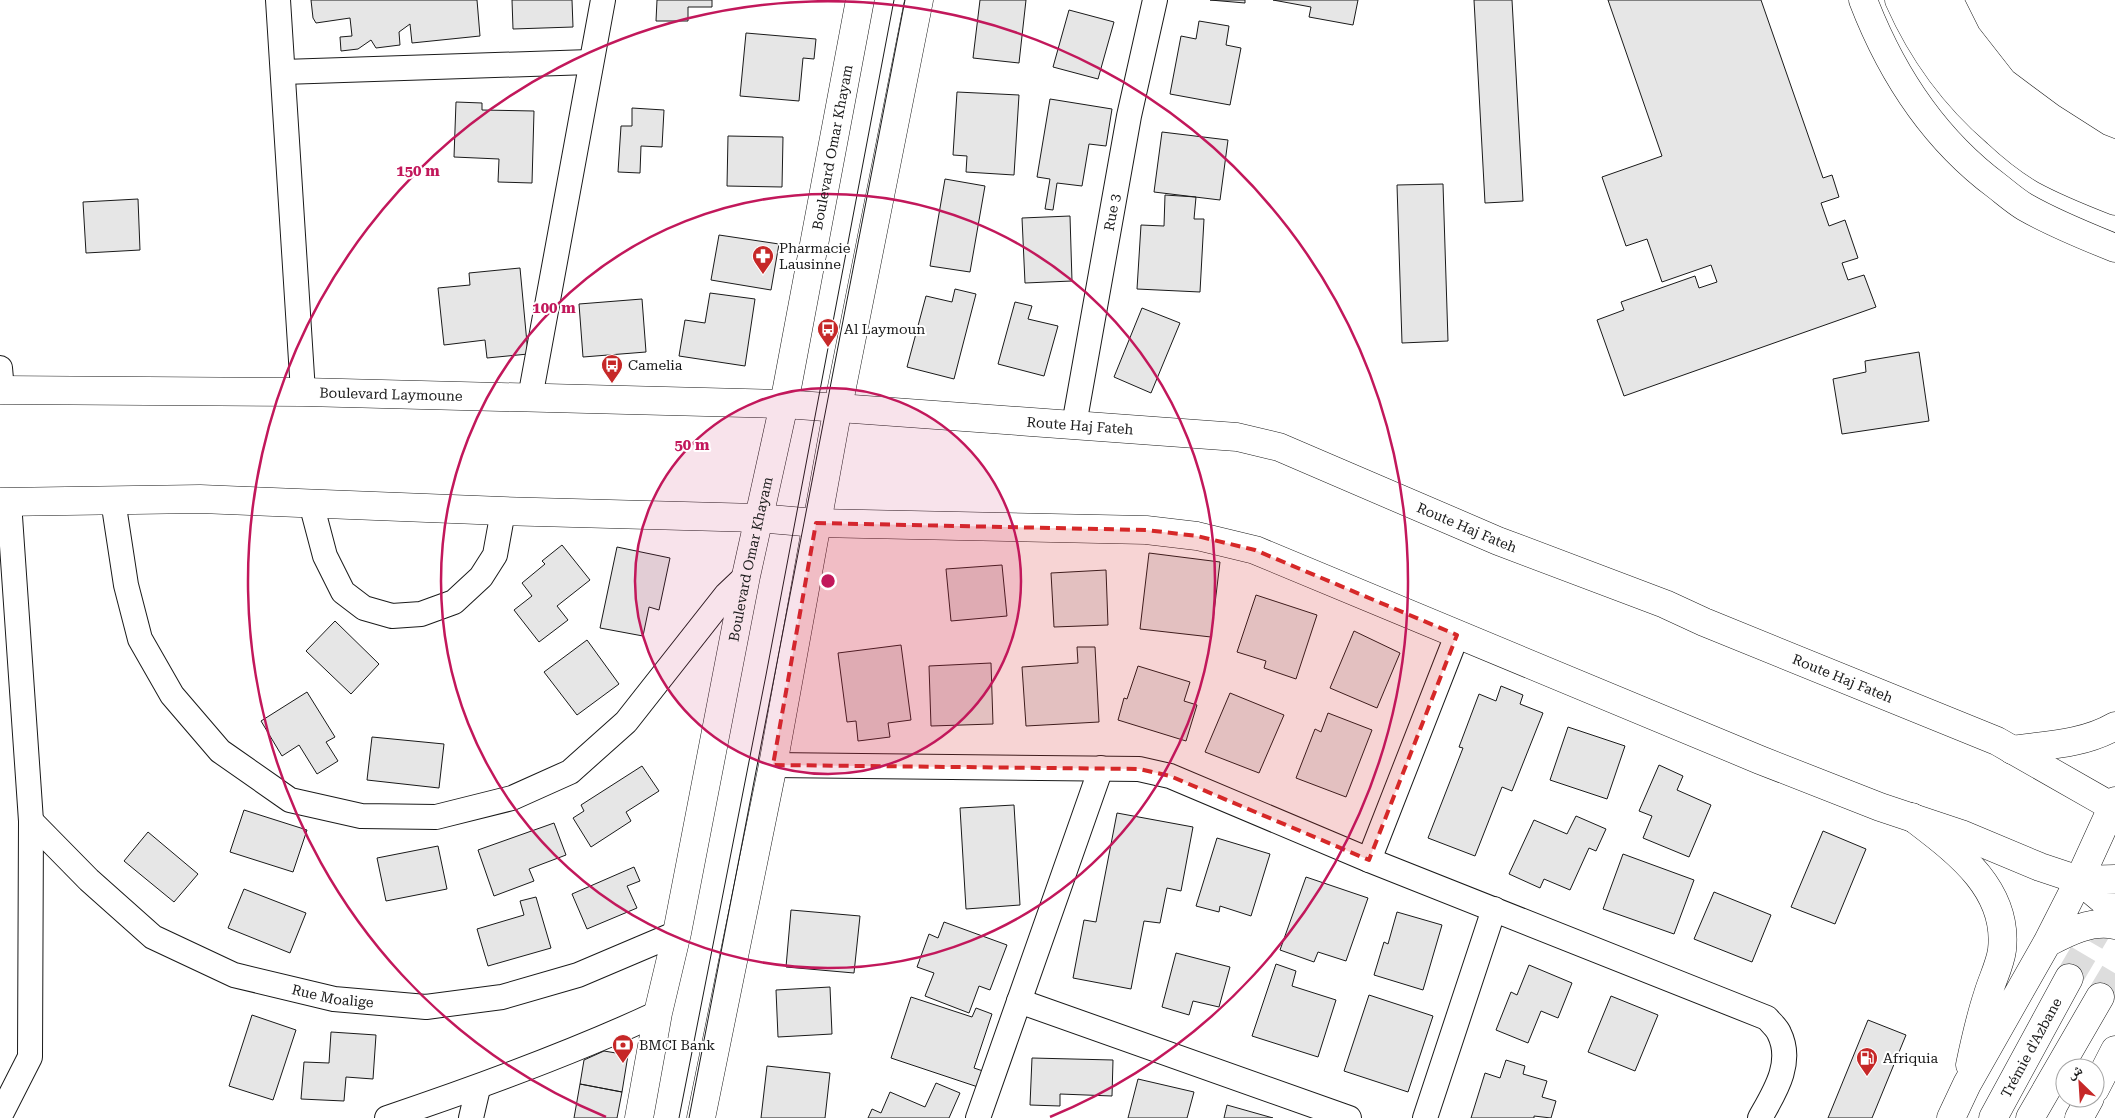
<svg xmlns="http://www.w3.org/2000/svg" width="2115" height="1118" viewBox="0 0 2115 1118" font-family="'Roboto Serif','Noto Naskh Arabic',serif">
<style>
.building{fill:#e6e6e6;stroke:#1a1a1a}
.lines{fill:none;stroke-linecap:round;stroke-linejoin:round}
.highway-tunnel{stroke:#ddd;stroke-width:28;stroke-dasharray:28 14;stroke-linecap:butt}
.street-casing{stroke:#1a1a1a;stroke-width:26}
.secondary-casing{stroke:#1a1a1a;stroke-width:29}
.primary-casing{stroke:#1a1a1a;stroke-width:29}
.highway-casing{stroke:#1a1a1a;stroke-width:29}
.street{stroke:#fff;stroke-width:24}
.secondary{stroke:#fff;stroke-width:28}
.primary{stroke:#fff;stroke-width:28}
.highway{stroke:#fff;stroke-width:28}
.tram{stroke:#1a1a1a;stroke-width:1}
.marked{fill:#d62828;fill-opacity:0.2;stroke:#d62828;stroke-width:4;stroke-dasharray:10 6;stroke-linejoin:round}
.ring{fill:none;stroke:#c2185b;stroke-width:2.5}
.labels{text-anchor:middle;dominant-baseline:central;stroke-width:4;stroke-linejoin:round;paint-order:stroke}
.street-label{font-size:14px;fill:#1a1a1a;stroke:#fff}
.poi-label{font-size:14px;fill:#1a1a1a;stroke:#fff;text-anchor:start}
.centre{fill:#c2185b;stroke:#fff;stroke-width:2.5}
.ring-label{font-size:15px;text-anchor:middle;font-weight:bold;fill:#c2185b;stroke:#fff;stroke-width:4;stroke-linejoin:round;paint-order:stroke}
</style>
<rect width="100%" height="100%" fill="#fff"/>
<path class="building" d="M 311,0 L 477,0 L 480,36 L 412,43 L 410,24 L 399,32 L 400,45 L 376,48 L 371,40 L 358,49 L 341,51 L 340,37 L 352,36 L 350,18 L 316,23 L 313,18 Z
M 512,0 L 572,0 L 573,27 L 513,29 Z
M 657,0 L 712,0 L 712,7 L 688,7 L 688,21 L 656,21 Z
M 980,0 L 1026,0 L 1019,63 L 973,58 Z
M 1210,0 L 1245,0 L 1245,3 Z
M 1273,0 L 1358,0 L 1353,25 L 1309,17 L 1311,7 Z
M 1474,0 L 1512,0 L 1523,201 L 1485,203 Z
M 1608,0 L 1761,0 L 1823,178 L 1832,175 L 1839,197 L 1821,203 L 1829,226 L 1845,220 L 1858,258 L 1842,263 L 1848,280 L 1864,275 L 1876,307 L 1624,396 L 1597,320 L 1624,310 L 1621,302 L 1695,276 L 1699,288 L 1717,282 L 1711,265 L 1662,282 L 1647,239 L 1626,246 L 1602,177 L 1662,156 Z
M 1069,10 L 1114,22 L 1098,79 L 1053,67 Z
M 1199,21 L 1229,26 L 1226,45 L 1241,48 L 1230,105 L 1170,94 L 1181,36 L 1196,39 Z
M 746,33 L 816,39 L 814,59 L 803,58 L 799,101 L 740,96 Z
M 957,92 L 1019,95 L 1014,175 L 966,172 L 967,156 L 953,155 Z
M 1050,99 L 1112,109 L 1106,146 L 1089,144 L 1082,186 L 1057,183 L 1053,210 L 1045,209 L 1050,179 L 1037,177 Z
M 456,102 L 482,103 L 482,110 L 534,111 L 532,183 L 498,182 L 499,159 L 454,157 Z
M 632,108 L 664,110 L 662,147 L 641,146 L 640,173 L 618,172 L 621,126 L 632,126 Z
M 1162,132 L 1228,140 L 1220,200 L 1154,192 Z
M 728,136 L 783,137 L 782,187 L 727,186 Z
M 945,179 L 985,186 L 970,272 L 930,266 Z
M 1443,184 L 1448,341 L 1402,343 L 1397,185 Z
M 1165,195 L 1196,197 L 1194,219 L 1204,219 L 1200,292 L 1137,289 L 1141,225 L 1164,226 Z
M 138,199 L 140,250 L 86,253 L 83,202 Z
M 1070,216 L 1072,281 L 1025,283 L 1022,218 Z
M 719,235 L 779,244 L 771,290 L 711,280 Z
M 520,268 L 528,354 L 487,358 L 485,340 L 444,345 L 438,288 L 470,285 L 469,273 Z
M 955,289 L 976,294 L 954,379 L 907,367 L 926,296 L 952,302 Z
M 710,293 L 755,299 L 745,366 L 679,356 L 685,320 L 705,323 Z
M 642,299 L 646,352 L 583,357 L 579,304 Z
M 1015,302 L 1032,306 L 1028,319 L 1058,326 L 1044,376 L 998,364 Z
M 1142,308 L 1180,323 L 1151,393 L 1114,377 Z
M 1919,352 L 1929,421 L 1842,434 L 1833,379 L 1866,372 L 1865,361 Z
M 562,545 L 590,580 L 557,606 L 568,620 L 539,642 L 514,610 L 532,596 L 522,583 L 545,564 L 542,561 Z
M 617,547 L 670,558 L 659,610 L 649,607 L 643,636 L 600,628 Z
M 1149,553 L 1220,562 L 1211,637 L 1140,629 Z
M 1002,565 L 1007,616 L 951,621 L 946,569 Z
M 1106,570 L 1108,625 L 1054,627 L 1051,573 Z
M 1256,595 L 1317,615 L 1296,679 L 1264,668 L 1266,661 L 1237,652 Z
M 335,621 L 379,664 L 351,694 L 306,651 Z
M 1354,631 L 1400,653 L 1377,708 L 1330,688 Z
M 587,640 L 619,684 L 577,715 L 544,672 Z
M 901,645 L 911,720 L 888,723 L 890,737 L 858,741 L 856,721 L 847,722 L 838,653 Z
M 1077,647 L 1095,647 L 1099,722 L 1026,726 L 1022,667 L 1078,663 Z
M 991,663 L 993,724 L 931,726 L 929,666 Z
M 1138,666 L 1190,682 L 1184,701 L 1197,705 L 1186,741 L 1118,720 L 1124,698 L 1127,699 Z
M 1501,686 L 1523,695 L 1520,704 L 1543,713 L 1512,791 L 1502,787 L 1475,856 L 1428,838 L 1463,748 L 1459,747 L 1479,694 L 1496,701 Z
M 307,692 L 335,737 L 326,742 L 338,761 L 317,774 L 299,745 L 282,756 L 261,721 Z
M 1230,693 L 1284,715 L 1259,773 L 1205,752 Z
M 1328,713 L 1372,730 L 1346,797 L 1296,778 L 1315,729 L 1321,732 Z
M 1568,727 L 1625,746 L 1607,799 L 1550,780 Z
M 372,737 L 444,744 L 439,788 L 367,780 Z
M 1659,765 L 1683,776 L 1677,790 L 1711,805 L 1689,857 L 1643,838 L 1652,816 L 1639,811 Z
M 642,766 L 659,791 L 626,812 L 631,821 L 591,847 L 573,818 L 584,811 L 581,805 Z
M 1014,805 L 1020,905 L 966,909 L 960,808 Z
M 244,810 L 307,830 L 293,872 L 230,852 Z
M 1117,813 L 1193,827 L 1181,891 L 1167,888 L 1160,923 L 1144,921 L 1131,989 L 1073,978 L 1084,920 L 1096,922 Z
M 1576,816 L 1606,829 L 1596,851 L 1589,848 L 1570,890 L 1544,879 L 1540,888 L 1509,874 L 1534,820 L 1567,834 Z
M 554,823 L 566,855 L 529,869 L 534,881 L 494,896 L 478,850 Z
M 1823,831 L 1866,849 L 1835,924 L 1791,907 Z
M 148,832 L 198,874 L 174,902 L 124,861 Z
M 1217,838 L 1270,854 L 1251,916 L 1220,906 L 1219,912 L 1196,906 Z
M 438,846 L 447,889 L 386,901 L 377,858 Z
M 1623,854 L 1694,880 L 1674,934 L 1603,909 Z
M 634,867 L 640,881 L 627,886 L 637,908 L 587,929 L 572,894 Z
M 1306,877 L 1368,898 L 1346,961 L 1318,952 L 1314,962 L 1280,950 Z
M 244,889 L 306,913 L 290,953 L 228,928 Z
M 1714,892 L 1771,915 L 1752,962 L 1694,939 Z
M 536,897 L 551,948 L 488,966 L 477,929 L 524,915 L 520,901 Z
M 791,910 L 860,916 L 854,973 L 786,967 Z
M 1397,912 L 1442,925 L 1423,990 L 1374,975 L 1384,942 L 1388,944 Z
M 944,922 L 1007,945 L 990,990 L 979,986 L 969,1013 L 925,996 L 934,973 L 917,967 L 929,934 L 938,938 Z
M 1176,953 L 1230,967 L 1219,1007 L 1193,1001 L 1189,1015 L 1162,1007 Z
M 1276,964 L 1296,971 L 1292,986 L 1336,1000 L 1318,1057 L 1252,1036 Z
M 1529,965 L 1572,983 L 1558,1018 L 1541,1011 L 1528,1043 L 1496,1030 L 1511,992 L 1517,995 Z
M 830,987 L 832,1034 L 778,1037 L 776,990 Z
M 1369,995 L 1433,1016 L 1408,1092 L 1344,1071 Z
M 1611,996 L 1658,1015 L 1635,1071 L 1588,1052 Z
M 911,997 L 972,1017 L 976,1008 L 992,1014 L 974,1068 L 983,1071 L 978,1087 L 891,1058 Z
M 252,1015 L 296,1030 L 273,1100 L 229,1086 Z
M 1868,1020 L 1906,1035 L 1872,1118 L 1828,1118 Z
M 331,1032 L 376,1035 L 373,1079 L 346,1077 L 344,1101 L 301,1099 L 304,1062 L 329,1063 Z
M 604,1051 L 628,1055 L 622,1092 L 580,1084 L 584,1060 Z
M 1032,1058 L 1113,1060 L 1112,1096 L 1060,1094 L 1060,1106 L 1030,1105 Z
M 1506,1060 L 1525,1066 L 1523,1074 L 1547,1081 L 1542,1097 L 1556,1101 L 1551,1118 L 1534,1116 L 1534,1118 L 1471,1118 L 1485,1073 L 1500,1078 Z
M 767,1066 L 830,1073 L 825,1118 L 761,1118 Z
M 1138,1079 L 1194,1092 L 1187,1118 L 1128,1118 Z
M 936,1083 L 960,1093 L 949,1118 L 868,1118 L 872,1109 L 881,1113 L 890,1092 L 925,1107 Z
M 580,1084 L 622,1092 L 617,1118 L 574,1118 Z
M 1227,1105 L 1273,1118 L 1224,1118 Z"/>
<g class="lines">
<path class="highway-tunnel" d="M 2069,978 L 2110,908
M 2100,997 L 2115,972"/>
<g class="street-casing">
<g id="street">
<path d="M 278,0 L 303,392"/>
<path d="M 283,72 L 590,62"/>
<path d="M 0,368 L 2,390"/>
<path d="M 530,398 L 603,0"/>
<path id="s1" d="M 1074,425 L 1129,116 L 1155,0"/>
<path d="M 113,500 L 126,585 L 140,639 L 172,695 L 220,751 L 290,800 L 361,816 L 436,817 L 512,798 L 570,772 L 626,722 L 726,595 L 746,576"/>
<path d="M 311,503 L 325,556 L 343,592 L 364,608 L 392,616 L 421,614 L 454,602 L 481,577 L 495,555 L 503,511"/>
<path d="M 773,765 L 1139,769 L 1170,776 L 1369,860 L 1767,1018 C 1771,1023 1777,1028 1779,1033 C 1794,1063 1774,1093 1760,1118"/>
<path id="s2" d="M 31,821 L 89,880 L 153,937 L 234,975 L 334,999 L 426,1007 L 502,997 L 578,975 L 677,933"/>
<path d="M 1369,860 L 1457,635"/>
<path d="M 1019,1001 L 1349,1118"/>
<path d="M 0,1116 L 30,1057 L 31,821 L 9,502"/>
<path d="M 387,1118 C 479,1087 570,1054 658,1013"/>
<path d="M 471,1118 L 478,1088"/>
<path d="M 978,1118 L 1101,768"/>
<path d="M 1425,1118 L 1494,909"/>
</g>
</g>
<g class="secondary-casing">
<g id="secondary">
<path d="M 1899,0 C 1922,52 1954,96 1997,133 C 2012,147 2028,160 2045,170 C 2067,182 2092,192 2115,201"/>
<path d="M 1923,0 C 1963,86 2027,145 2115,180"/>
<path id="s3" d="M 0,390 L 303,392 L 784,404 L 1237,437 L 1279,447 L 1498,541 L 1665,604 L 1704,622 L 1997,741 L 2111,806"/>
<path d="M 0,502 L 200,499 L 503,511 L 758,518 L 816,523 L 1146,530 L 1197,536 L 1255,550 L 1760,760 L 1880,807 L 1961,834 L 2040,867 L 2079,880"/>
<path id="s4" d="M 639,1118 L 658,1013 L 677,933 L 746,576 L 784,404 L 860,0"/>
<path d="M 701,1118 L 773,765 L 838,407 L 919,0"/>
</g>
</g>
<g class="primary-casing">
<path id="primary" d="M 1863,0 C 1891,73 1934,139 1997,186 C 2006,193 2015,201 2025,207 C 2053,223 2085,236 2115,248
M 1949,0 L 1967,36 L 2003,82 L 2050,117 L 2097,147 L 2115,154
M 2012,750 C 2047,745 2084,744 2115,726
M 1912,817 C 1955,850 2009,888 2002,950 C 2000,965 1992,980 1988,994 C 1980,1018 1975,1041 1970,1065
M 2079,880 L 2115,910
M 2079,880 L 2115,879
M 2047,943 C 2068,932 2091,920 2115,925
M 2095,1089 L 2115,1050
M 1951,1118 L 1967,1084 L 2047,943 L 2079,880 L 2115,801
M 2079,1118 L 2090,1098"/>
</g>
<g class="highway-casing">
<g id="highway">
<path id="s5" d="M 1993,1118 L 2069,978"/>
<path d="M 2030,1118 L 2100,997"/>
</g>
</g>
<use href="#street" class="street"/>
<use href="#secondary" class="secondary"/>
<use href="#primary" class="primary"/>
<use href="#highway" class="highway"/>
<path class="tram" d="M 679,1118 L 766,675 L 894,0
M 689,1118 L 905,0"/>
</g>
<path class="marked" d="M 816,523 L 1146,530 L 1197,536 L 1255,550 L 1457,635 L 1369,860 L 1170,776 L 1139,769 L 773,765 Z"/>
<circle cx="828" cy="581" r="193" fill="#c2185b" fill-opacity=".12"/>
<g class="ring">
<circle cx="828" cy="581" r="193"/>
<circle cx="828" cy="581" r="387"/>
<path d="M606 1117A580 580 0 1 1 1050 1117"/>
</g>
<defs>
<g id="pharmacy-pin" transform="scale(1.125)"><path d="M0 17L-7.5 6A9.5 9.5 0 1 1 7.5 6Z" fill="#c62828" stroke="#fff"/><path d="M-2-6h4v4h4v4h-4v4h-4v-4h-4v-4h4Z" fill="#fff"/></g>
<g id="bus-pin" transform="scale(1.125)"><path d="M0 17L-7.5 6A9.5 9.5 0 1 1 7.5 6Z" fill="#c62828" stroke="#fff"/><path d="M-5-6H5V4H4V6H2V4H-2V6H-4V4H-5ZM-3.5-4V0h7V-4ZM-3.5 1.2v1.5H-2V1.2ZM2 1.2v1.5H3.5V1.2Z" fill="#fff"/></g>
<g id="bank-pin" transform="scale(1.125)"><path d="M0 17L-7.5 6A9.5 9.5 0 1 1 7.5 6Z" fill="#c62828" stroke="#fff"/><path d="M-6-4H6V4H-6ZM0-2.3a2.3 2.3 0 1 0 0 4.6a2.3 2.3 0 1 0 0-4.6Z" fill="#fff"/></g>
<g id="fuel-pin" transform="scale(1.125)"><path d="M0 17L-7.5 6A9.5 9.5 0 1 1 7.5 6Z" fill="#c62828" stroke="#fff"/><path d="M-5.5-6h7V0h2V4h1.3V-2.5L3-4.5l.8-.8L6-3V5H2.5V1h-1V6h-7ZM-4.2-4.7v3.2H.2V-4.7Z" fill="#fff"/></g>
</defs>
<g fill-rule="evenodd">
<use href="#pharmacy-pin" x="763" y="256"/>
<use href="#bus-pin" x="828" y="329"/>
<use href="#bus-pin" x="612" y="365"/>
<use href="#bank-pin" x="623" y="1045"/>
<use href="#fuel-pin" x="1867" y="1058"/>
</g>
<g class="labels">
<g class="street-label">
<text stroke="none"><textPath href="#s4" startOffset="990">Boulevard Omar Khayam</textPath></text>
<text stroke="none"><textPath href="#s1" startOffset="216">Rue 3</textPath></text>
<text stroke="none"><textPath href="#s3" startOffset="391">Boulevard Laymoune</textPath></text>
<text stroke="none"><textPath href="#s3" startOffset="1081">Route Haj Fateh</textPath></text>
<text stroke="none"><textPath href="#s3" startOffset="1486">Route Haj Fateh</textPath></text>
<text stroke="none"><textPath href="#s4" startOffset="570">Boulevard Omar Khayam</textPath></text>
<text stroke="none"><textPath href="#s3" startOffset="1891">Route Haj Fateh</textPath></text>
<text stroke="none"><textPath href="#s2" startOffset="359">Rue Moalige</textPath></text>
<text stroke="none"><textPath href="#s5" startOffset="80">Trémie d'Azbane</textPath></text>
</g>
<g class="poi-label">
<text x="779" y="248">Pharmacie<tspan x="779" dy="16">Lausinne</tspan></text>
<text x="844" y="329">Al Laymoun</text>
<text x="628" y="365">Camelia</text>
<text x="639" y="1045">BMCI Bank</text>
<text x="1883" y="1058">Afriquia</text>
</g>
</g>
<circle cx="828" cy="581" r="8" class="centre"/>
<g class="ring-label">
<text x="418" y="176">150 m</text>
<text x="554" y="313">100 m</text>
<text x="692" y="450">50 m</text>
</g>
<g transform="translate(2080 1083) rotate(335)"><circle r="24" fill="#ffffff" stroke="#a3a3a3"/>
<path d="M0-4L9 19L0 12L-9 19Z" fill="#c62828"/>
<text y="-8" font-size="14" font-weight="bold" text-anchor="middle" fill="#1a1a1a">ش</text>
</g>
</svg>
